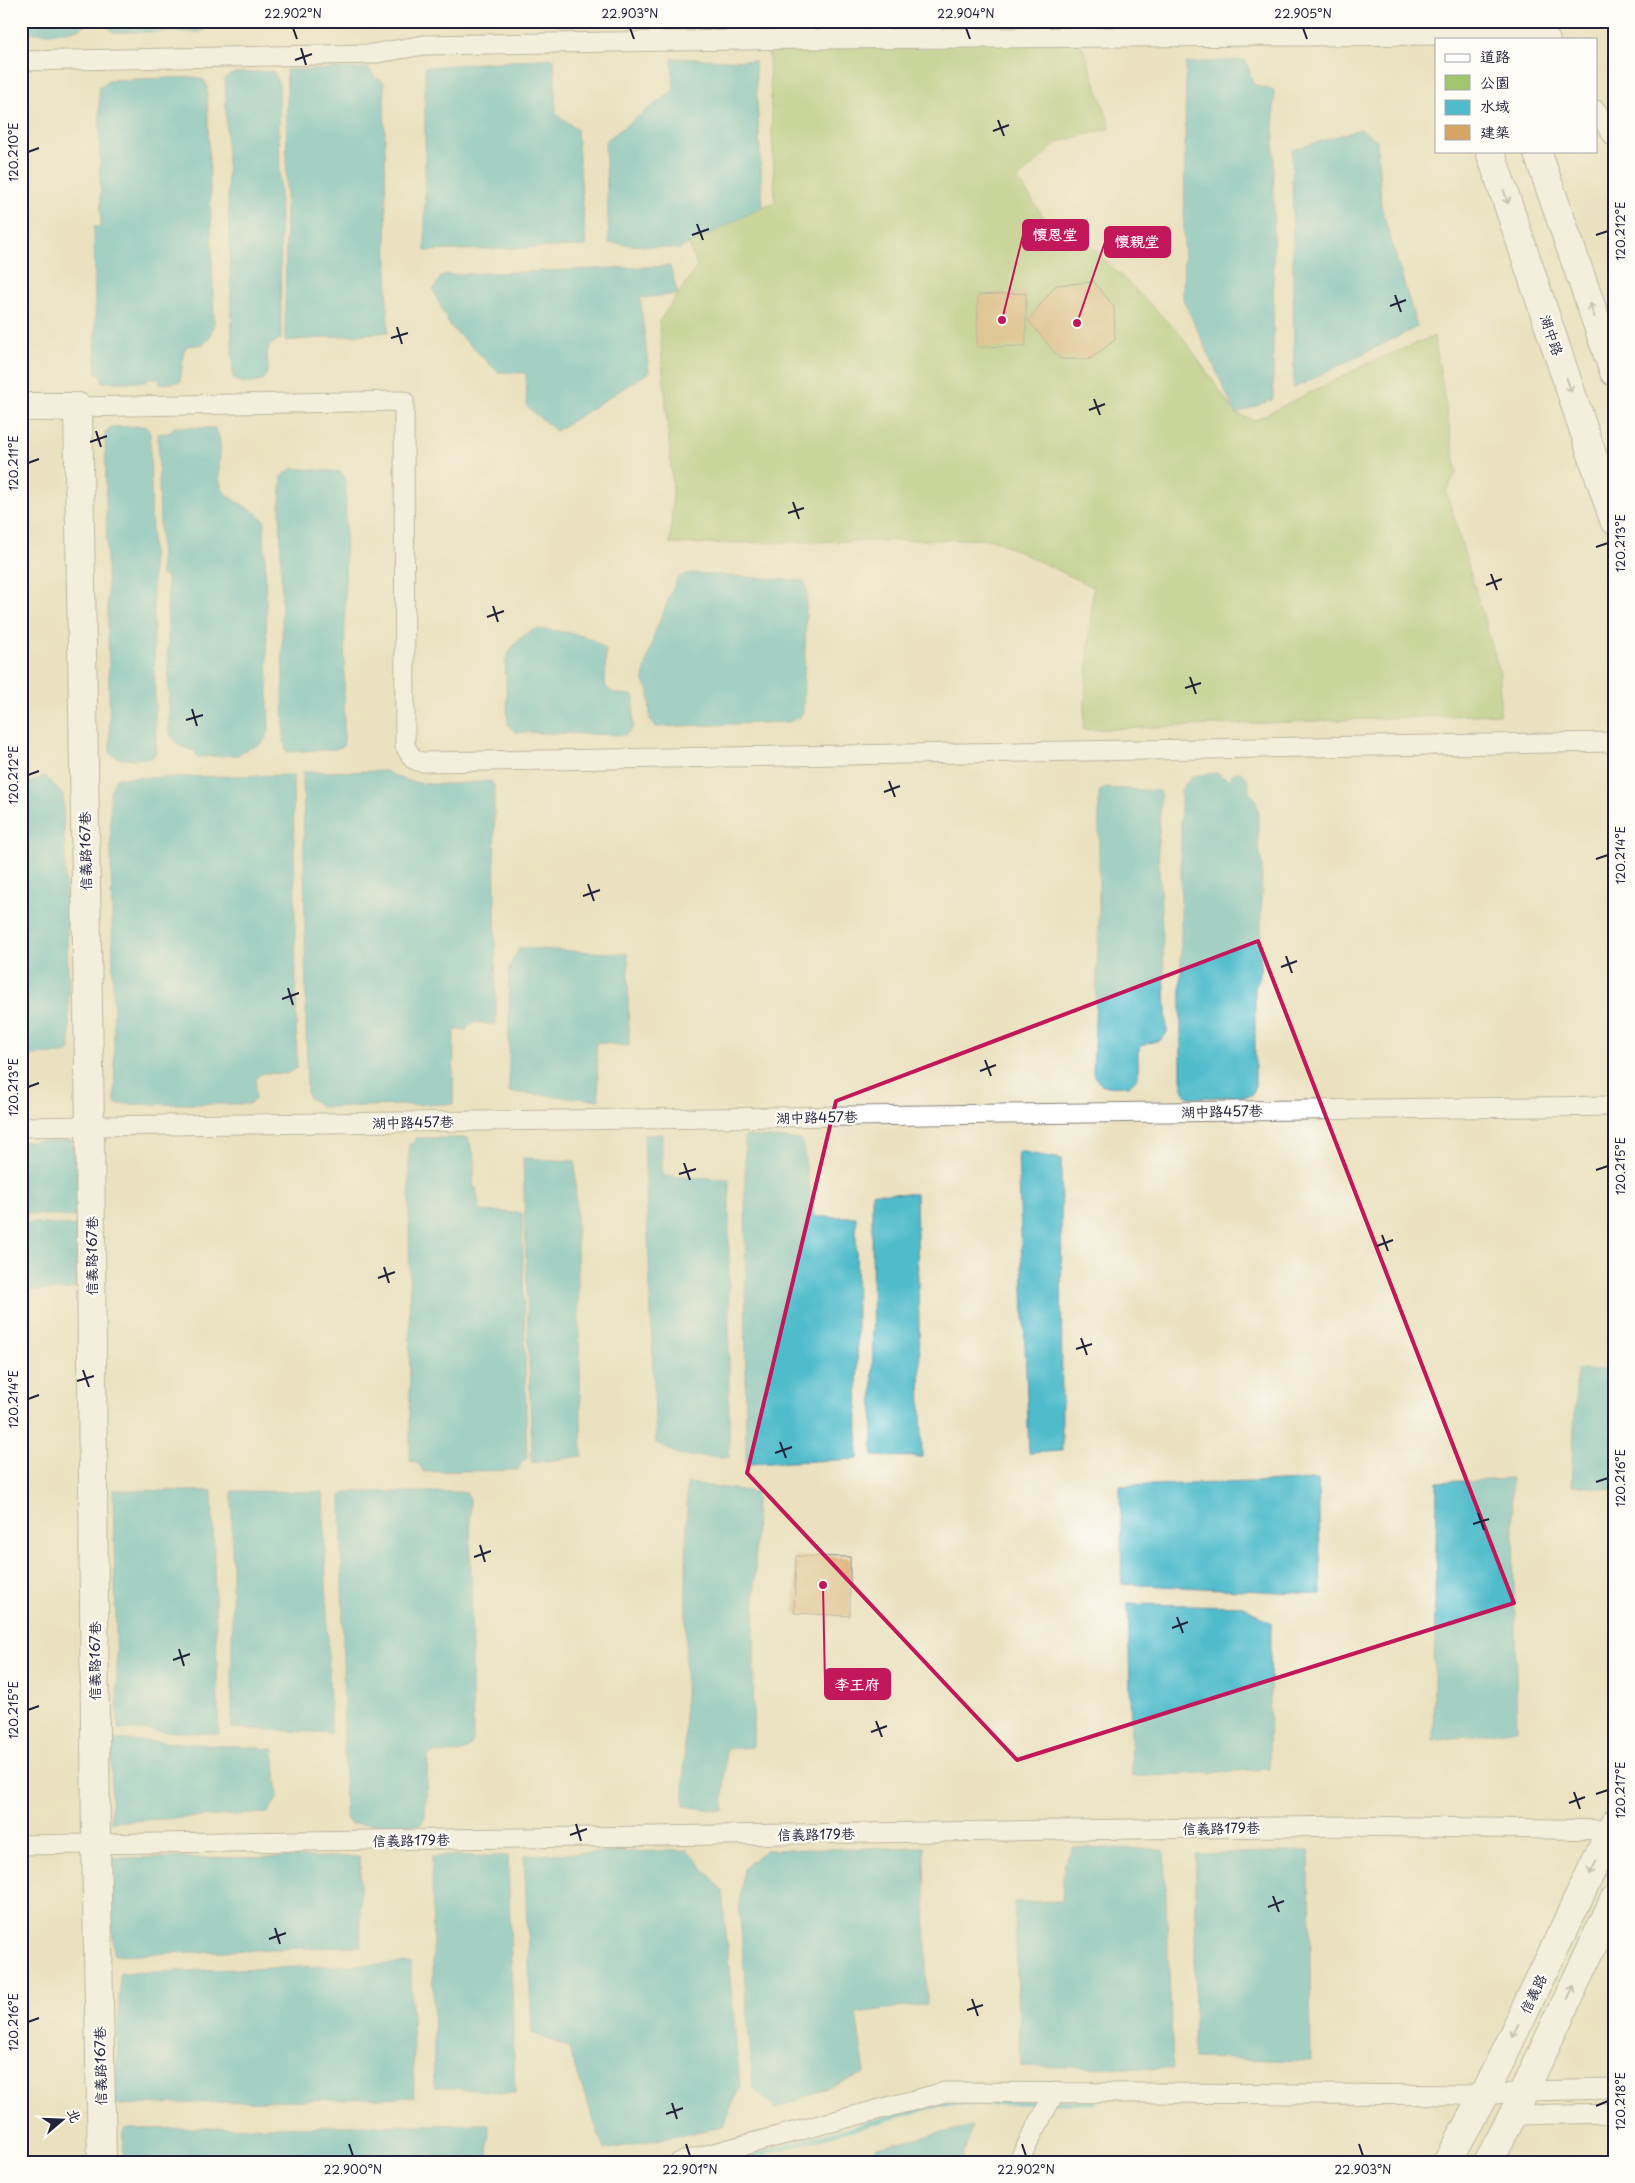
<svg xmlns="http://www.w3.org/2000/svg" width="1635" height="2183" viewBox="0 0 1635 2183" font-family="'Playpen Sans','LXGW WenKai TC',sans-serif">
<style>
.green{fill:#a1c66f;stroke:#627455}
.water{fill:#50bbcb;stroke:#396e83}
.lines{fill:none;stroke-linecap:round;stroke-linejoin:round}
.stream{stroke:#50bbcb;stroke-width:5.5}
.building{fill:#d6a563}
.street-casing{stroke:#86827e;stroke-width:21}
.secondary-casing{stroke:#86827e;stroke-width:30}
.primary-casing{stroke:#86827e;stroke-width:30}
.street{stroke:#fff;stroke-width:19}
.secondary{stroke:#fff;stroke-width:28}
.primary{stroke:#fff;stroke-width:28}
.oneway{stroke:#9c9ca7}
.marked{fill:none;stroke:#c2185b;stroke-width:4;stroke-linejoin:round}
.ticks{fill:none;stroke:#22223b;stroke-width:2}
.labels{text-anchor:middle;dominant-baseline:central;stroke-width:4.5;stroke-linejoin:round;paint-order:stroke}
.street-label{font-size:14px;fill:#22223b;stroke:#fdfcf7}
.leader{fill:none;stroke:#c2185b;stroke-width:2}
.callout-dot{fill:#c2185b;stroke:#fdfcf7;stroke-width:2}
.callout{fill:#c2185b;stroke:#c2185b;stroke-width:2}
.callout-label{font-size:15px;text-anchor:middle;font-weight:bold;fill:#fff}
.neatline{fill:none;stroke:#22223b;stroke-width:2}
.ticks-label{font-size:12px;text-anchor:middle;fill:#22223b}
</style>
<rect width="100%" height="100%" fill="#fdfcf7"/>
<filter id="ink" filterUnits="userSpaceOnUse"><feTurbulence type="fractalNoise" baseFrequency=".02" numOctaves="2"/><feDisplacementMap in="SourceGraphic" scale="10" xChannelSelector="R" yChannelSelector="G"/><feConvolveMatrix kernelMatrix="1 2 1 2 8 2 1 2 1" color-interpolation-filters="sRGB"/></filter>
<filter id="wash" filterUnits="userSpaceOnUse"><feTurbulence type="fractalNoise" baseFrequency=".0096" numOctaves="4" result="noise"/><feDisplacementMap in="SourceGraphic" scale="20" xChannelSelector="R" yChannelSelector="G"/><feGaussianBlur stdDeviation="1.12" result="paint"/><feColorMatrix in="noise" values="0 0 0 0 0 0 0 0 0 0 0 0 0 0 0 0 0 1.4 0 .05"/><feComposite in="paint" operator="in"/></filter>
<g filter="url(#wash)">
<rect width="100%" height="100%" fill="#ebe1c0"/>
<path class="green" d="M 1076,29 L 1111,128 L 1058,142 L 1018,179 L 1047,222 L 1081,236 L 1181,335 L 1236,414 L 1255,420 L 1371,362 L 1434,336 L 1457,472 L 1446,491 L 1500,673 L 1500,714 L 1083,730 L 1093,587 L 992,539 L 670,544 L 673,491 L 659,321 L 697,267 L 686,236 L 775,202 L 768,35 Z"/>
<path class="water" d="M 21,21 L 88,21 C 80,37 38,32 21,33 Z
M 105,21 L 206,21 L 206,28 L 200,32 L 113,32 L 106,25 Z
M 706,21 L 771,21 L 773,27 L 715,29 Z
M 554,58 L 556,114 L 577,129 L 586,246 L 425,251 L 425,67 Z
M 672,58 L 755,61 L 763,207 L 679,249 L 609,243 L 605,141 L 674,90 Z
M 1246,60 L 1253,84 L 1274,91 L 1273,399 L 1236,414 L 1183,299 L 1186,63 Z
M 368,68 L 376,78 L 384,82 L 388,332 L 285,341 L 287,83 L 286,70 Z
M 273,71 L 279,84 L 281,339 C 256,349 275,361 264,379 C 254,384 243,385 233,379 L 225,78 L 234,73 Z
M 194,77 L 204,80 L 207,85 L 214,323 L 209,339 L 204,344 L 187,346 L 184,351 L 180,382 L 160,384 L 159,378 L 148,378 L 147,382 L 102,382 L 102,375 L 96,374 L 94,227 L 101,227 L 99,87 L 109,80 Z
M 1360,129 L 1377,140 L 1381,206 L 1417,327 L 1294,388 L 1292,150 Z
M 670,266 L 678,294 L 640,298 L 649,372 L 556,431 L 527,407 L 526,373 L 498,372 L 450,326 L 433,290 L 442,275 Z
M 146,426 L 150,433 L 156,752 L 152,758 C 140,758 116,763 110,752 L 105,432 L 111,427 Z
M 175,427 L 215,428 C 227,445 213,473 223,490 C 232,503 253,507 264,520 L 269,730 C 263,752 250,743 238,755 L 196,757 L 195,751 C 182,748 174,744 169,731 L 167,576 L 161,576 L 158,434 L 168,433 Z
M 293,468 L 341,472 L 346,480 L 344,740 L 343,746 L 336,749 L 287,752 L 284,742 L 280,502 L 282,476 Z
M 692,573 L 802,581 L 805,583 L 807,588 L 803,712 L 800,717 L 789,722 L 656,727 L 650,720 L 649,691 L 644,682 L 644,673 L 654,635 L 677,579 L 683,575 Z
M 538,629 C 564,632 585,632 606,649 L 605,684 C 609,695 621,694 632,695 L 634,698 L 633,728 L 625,735 L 515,732 L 508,724 L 505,663 C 507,650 524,631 538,629 Z
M 386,771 C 417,791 456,783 491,781 L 494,785 L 496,1025 L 476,1022 L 469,1025 L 466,1030 L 459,1029 L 454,1032 L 453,1104 L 322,1107 L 309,1098 L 307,1093 L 303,772 Z
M 1237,772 C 1248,773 1249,783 1249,792 L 1255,798 L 1258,811 L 1258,844 L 1262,863 L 1260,976 L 1255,987 L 1255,1086 L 1251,1095 L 1247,1096 L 1192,1098 L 1185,1095 L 1181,1079 L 1181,790 L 1192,776 L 1217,773 L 1228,780 L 1232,774 Z
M 293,775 L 297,1068 L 286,1074 L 264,1073 L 259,1075 L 256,1080 L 255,1100 L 248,1104 L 115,1104 L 110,792 L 116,778 Z
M 45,776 L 63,795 L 70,1050 L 65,1054 L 33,1055 L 27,1062 L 26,1107 L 21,1107 L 21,783 L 29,782 Z
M 1103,788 L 1159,791 L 1161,796 L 1158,847 L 1167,1032 C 1161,1044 1152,1040 1141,1046 L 1138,1052 L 1138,1077 L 1129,1086 C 1113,1086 1099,1090 1093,1073 L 1099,919 L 1099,792 Z
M 519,948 L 628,954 L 629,1046 L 596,1042 L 599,1100 L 509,1092 L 509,969 Z
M 662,1134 L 662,1176 L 729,1179 L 729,1457 L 680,1456 L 656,1443 L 644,1135 Z
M 745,1136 L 802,1140 L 814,1217 L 856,1217 L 858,1459 L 746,1464 Z
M 415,1138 L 468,1138 L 475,1158 L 473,1188 L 476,1187 L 480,1211 L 522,1213 L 527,1459 L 521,1463 L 518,1470 L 423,1472 C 421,1465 416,1462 410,1461 L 409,1144 L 414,1144 Z
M 71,1140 L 78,1178 L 75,1217 L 21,1213 L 21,1142 Z
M 1018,1151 L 1061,1159 L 1062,1451 L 1029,1453 Z
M 523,1158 L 575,1161 L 582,1456 L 532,1463 Z
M 872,1193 L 916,1194 L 922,1457 L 873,1456 Z
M 21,1222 L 76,1226 L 76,1287 L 67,1290 L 21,1290 Z
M 1577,1370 L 1614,1370 L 1614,1490 L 1571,1485 Z
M 1512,1479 L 1517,1729 L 1433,1741 L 1437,1482 Z
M 1318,1480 L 1321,1594 L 1122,1584 L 1120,1486 Z
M 687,1483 L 756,1492 L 753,1747 L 726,1749 L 723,1811 L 684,1806 Z
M 113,1490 L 212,1491 L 219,1734 L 118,1729 Z
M 232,1491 L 323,1492 L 331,1733 L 232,1728 Z
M 350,1492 L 466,1492 L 470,1498 L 473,1740 C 465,1763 443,1746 428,1756 L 425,1818 L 422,1823 L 418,1825 L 351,1824 L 347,1820 L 345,1813 L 341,1497 L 344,1493 Z
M 1128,1604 L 1244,1606 L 1271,1623 L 1269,1769 L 1132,1777 Z
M 112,1739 L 274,1749 L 278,1797 L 268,1813 L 111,1822 Z
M 924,1847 L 927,2004 L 856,2013 L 865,2073 L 775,2109 L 753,2088 L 739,1904 L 744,1868 L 765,1850 Z
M 1073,1847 L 1164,1850 L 1173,2069 L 1021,2066 L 1014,1902 L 1062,1901 L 1064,1864 Z
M 688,1850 L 722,1890 L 740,2086 L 723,2127 L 604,2150 L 568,2047 L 532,2033 L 524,1855 Z
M 1309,1851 L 1311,2061 L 1194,2058 L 1196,1854 Z
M 432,1856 L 508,1856 L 515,2093 L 434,2087 Z
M 360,1857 L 361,1946 L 114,1955 L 109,1858 Z
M 21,1861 L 24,1994 L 21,1994 Z
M 411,1963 L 414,2097 L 116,2105 L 120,1973 Z
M 489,2124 L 488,2162 L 123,2162 L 124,2129 Z
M 972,2126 L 961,2162 L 868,2162 L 876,2147 Z"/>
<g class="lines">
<path class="stream" d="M 730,2162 L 943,2103 L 1094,2102"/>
</g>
<g id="blocks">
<path class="building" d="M 1094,282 L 1114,307 L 1115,340 L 1090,359 L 1060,359 L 1028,320 L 1056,285 Z
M 1026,293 L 1026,346 L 977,347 L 978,295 Z
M 796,1556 L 850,1557 L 850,1616 L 794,1613 Z"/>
</g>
</g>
<g filter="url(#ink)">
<use href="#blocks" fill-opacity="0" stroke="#86827e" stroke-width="1"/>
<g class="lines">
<g class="street-casing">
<path id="street" d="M 805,21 L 805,39
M 21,61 L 372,54 L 424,45 L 805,39 L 1451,35 L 1544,30 L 1550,39
M 1596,110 L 1614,137
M 78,407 L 404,401 L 405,746 L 413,759 L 421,762 L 1614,742
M 21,1127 L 1614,1106
M 21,1845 L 1351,1826 L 1611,1830
M 1513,2115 L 1614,2113
M 680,2162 L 945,2092 L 1484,2095 L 1525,2091 L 1614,2089
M 1018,2162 L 1055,2092"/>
</g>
<g class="secondary-casing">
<path id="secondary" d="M 1447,21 L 1453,39
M 1491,21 L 1498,39
M 1490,151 L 1614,520
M 1537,151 L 1614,372
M 21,407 L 78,407 L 90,1126 L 96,1844 L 102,2162"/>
</g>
<g class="primary-casing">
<path id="primary" d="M 1447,2162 L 1484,2095 L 1614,1824
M 1488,2162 L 1513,2115 L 1614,1900"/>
</g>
<use href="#street" class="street"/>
<use href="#secondary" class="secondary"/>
<use href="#primary" class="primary"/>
</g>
<defs><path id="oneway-shaft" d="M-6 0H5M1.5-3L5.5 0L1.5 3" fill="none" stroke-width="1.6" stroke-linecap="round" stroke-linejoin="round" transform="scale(1.25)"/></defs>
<g class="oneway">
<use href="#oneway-shaft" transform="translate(1506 197) rotate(71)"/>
<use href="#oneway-shaft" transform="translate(1592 310) rotate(-109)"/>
<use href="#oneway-shaft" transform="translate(1569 385) rotate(71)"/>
<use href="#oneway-shaft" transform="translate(1593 1868) rotate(116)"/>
<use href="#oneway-shaft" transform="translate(1571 1992) rotate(-65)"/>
<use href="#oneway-shaft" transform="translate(1515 2031) rotate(116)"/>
</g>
</g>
<path d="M0 0H1635V2183H0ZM 1258,941 L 1514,1603 L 1017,1760 L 747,1473 L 836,1101 Z" fill="#ebe1c0" fill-opacity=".55" fill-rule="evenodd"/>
<path class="marked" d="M 1258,941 L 1514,1603 L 1017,1760 L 747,1473 L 836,1101 Z"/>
<path class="ticks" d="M 293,28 L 297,39M 630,28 L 634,39M 966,28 L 970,39M 1303,28 L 1307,39M 301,48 L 306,65M 295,60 L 312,54M 998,120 L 1004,136M 993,131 L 1009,125M 28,152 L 39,148M 697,224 L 703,240M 692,235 L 709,229M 1596,235 L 1608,231M 1395,295 L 1401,312M 1390,306 L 1406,300M 397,327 L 402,344M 391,338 L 408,333M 1094,399 L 1100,415M 1089,410 L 1105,404M 96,431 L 101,447M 90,442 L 107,436M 28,463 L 39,459M 793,502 L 799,519M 788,513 L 804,508M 1596,547 L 1608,543M 1491,574 L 1497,590M 1486,585 L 1502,579M 493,606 L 498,622M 487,617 L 504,611M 1190,677 L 1196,694M 1185,688 L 1201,683M 192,709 L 197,726M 186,720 L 203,715M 28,775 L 39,771M 889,781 L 895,797M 884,792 L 900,786M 1596,859 L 1608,855M 588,884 L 594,901M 583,896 L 600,890M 1286,956 L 1292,973M 1281,967 L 1297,961M 288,988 L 293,1005M 282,999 L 299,993M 985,1060 L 991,1076M 980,1071 L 996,1065M 28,1087 L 39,1083M 684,1163 L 690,1180M 1596,1170 L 1608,1166M 679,1174 L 696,1169M 1382,1235 L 1388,1251M 1377,1246 L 1393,1240M 384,1267 L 389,1283M 378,1278 L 395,1272M 1081,1338 L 1087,1355M 1076,1349 L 1092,1344M 83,1370 L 89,1387M 77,1381 L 94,1376M 28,1399 L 39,1395M 780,1442 L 786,1458M 775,1453 L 792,1447M 1596,1482 L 1608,1478M 1478,1513 L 1484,1530M 1473,1524 L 1489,1519M 480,1545 L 485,1562M 474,1557 L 491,1551M 1177,1617 L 1183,1633M 1172,1628 L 1188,1622M 179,1649 L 184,1666M 173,1660 L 190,1654M 28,1710 L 39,1706M 876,1721 L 882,1737M 871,1732 L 887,1726M 1574,1792 L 1580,1809M 1596,1794 L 1608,1790M 1569,1803 L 1585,1797M 576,1824 L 581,1841M 570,1835 L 587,1829M 1273,1896 L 1279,1912M 1268,1907 L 1284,1901M 275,1928 L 280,1944M 269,1939 L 286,1933M 972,1999 L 978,2016M 967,2010 L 983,2005M 28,2022 L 39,2018M 672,2103 L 677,2119M 1596,2106 L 1608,2101M 666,2114 L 683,2108M 349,2144 L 353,2156M 686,2144 L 690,2156M 1022,2144 L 1026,2156M 1359,2144 L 1363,2156"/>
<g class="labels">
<g class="street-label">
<text transform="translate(1552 335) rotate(71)">湖中路</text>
<text transform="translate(85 851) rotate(-91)">信義路167巷</text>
<text transform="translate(1222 1111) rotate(-1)">湖中路457巷</text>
<text transform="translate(817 1117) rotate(-1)">湖中路457巷</text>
<text transform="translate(413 1122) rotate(-1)">湖中路457巷</text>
<text transform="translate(91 1256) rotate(-90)">信義路167巷</text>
<text transform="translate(94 1661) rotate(-90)">信義路167巷</text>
<text transform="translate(1221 1828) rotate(-1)">信義路179巷</text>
<text transform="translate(816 1834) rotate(-1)">信義路179巷</text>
<text transform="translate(411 1840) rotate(-1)">信義路179巷</text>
<text transform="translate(1533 1994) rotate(-64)">信義路</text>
<text transform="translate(100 2066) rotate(-91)">信義路167巷</text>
</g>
</g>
<path class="leader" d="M1002 320L1023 235M1077 323L1105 242M823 1585L825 1684"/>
<g class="callout-dot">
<circle cx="1002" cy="320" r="5"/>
<circle cx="1077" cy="323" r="5"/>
<circle cx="823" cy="1585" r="5"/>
</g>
<g class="callout">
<rect x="1023" y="220" width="65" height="30" rx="5"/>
<rect x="1105" y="227" width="65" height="30" rx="5"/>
<rect x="825" y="1669" width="65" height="30" rx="5"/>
</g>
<g class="callout-label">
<text x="1055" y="240">懷恩堂</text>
<text x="1137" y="247">懷親堂</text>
<text x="857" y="1690">李王府</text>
</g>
<rect width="1635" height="2183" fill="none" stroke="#fdfcf7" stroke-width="55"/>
<rect x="1435" y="38" width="162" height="115" fill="#fdfcf7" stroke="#a5a5ac"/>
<rect x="1445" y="54" width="25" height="8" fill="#ffffff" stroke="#a5a5ac"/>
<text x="1480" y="62" font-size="15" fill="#22223b">道路</text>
<rect x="1445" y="75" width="25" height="15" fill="#a1c66f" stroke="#a5a5ac"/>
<text x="1480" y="88" font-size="15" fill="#22223b">公園</text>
<rect x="1445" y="100" width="25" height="15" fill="#50bbcb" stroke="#a5a5ac"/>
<text x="1480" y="112" font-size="15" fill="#22223b">水域</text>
<rect x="1445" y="125" width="25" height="15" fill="#d6a563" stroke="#a5a5ac"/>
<text x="1480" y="138" font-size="15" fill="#22223b">建築</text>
<g transform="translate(62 2120) rotate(71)" stroke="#fdfcf7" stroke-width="4" paint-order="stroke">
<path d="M0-4L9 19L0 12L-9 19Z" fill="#22223b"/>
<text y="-8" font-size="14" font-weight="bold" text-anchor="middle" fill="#22223b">北</text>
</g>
<rect x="28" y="28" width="1580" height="2128" class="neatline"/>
<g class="ticks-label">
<text x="293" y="18">22.902°N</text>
<text x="630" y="18">22.903°N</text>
<text x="966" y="18">22.904°N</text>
<text x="1303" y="18">22.905°N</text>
<text transform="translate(14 152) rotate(-90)" y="4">120.210°E</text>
<text transform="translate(1621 231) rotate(-90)" y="4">120.212°E</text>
<text transform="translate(14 463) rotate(-90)" y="4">120.211°E</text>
<text transform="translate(1621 543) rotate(-90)" y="4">120.213°E</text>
<text transform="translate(14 775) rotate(-90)" y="4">120.212°E</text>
<text transform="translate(1621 855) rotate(-90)" y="4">120.214°E</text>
<text transform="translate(14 1087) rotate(-90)" y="4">120.213°E</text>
<text transform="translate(1621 1166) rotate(-90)" y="4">120.215°E</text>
<text transform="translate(14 1399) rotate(-90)" y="4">120.214°E</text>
<text transform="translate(1621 1478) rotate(-90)" y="4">120.216°E</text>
<text transform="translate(14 1710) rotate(-90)" y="4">120.215°E</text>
<text transform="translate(1621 1790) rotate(-90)" y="4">120.217°E</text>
<text transform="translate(14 2022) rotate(-90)" y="4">120.216°E</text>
<text transform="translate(1621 2101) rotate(-90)" y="4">120.218°E</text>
<text x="353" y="2174">22.900°N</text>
<text x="690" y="2174">22.901°N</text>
<text x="1026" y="2174">22.902°N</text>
<text x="1363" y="2174">22.903°N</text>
</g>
</svg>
